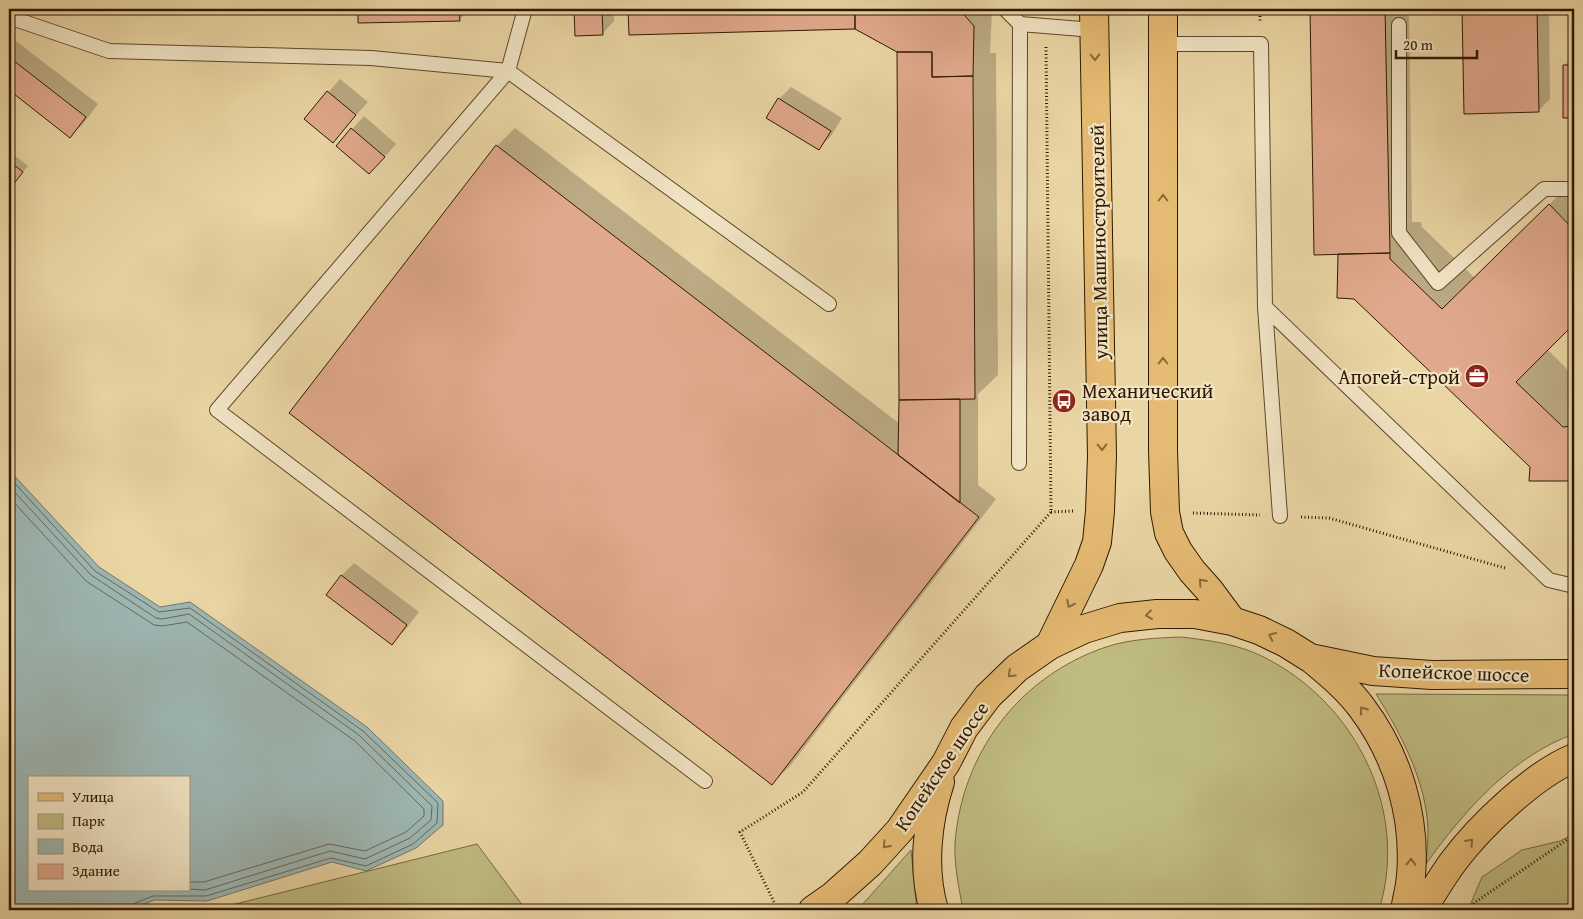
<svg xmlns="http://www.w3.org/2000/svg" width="1583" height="919" viewBox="0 0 1583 919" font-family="'Gentium Book Plus',serif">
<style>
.green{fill:#bfbb80;stroke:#766a40}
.water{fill:#9db6b2;stroke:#71776b;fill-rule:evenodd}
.shadow{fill:#0003}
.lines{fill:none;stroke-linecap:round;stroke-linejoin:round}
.shore{stroke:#666859;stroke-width:1}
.building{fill:#e0a98b;stroke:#2e1900}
.service-casing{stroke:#5d4829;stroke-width:16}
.primary-casing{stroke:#2e1900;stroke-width:30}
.path{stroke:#2e1900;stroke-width:3;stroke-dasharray:1 2.5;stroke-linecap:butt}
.service{stroke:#f1e4c4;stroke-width:14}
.primary{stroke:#e5ba72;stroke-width:28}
.oneway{stroke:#8a6a39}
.labels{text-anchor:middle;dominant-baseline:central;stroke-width:4.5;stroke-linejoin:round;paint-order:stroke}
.street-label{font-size:20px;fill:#2e1900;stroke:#f1e4c4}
.poi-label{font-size:20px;fill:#2e1900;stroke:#f1e4c4;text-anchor:end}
</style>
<rect width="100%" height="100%" fill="#ead5a4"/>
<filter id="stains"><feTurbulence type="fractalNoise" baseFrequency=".004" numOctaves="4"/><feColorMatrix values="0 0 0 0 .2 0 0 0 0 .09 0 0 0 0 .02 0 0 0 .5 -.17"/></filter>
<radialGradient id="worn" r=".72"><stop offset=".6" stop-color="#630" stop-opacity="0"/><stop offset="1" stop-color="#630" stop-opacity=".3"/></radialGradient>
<path class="green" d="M 1181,637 C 1206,640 1231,643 1255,653 C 1351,695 1411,807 1379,910 L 963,910 C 959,888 954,865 955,843 C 962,752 1020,676 1106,647 C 1130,639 1156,638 1181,637 Z
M 1376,694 L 1574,695 L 1574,734 C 1512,756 1463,812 1426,864 C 1427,852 1428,841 1428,829 C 1426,781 1401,734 1376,694 Z
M 1574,834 L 1574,910 L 1468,910 L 1482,877 L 1522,850 L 1560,841 Z
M 477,844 L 526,910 L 211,910 Z
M 911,850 L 917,910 L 855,910 L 862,905 Z"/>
<path class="water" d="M 9,470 L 99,567 L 160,607 L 190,602 L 367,727 L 443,801 L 443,825 L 416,848 L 366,871 L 332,862 L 207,901 L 154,900 L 130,910 L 9,910 ZM 29,778 L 189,778 L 189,890 L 29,890 Z"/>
<path class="shadow" d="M 359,9 L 470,9 L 459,20 L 360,22 Z
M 575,9 L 614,9 L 614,21 L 602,34 L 576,35 Z
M 630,9 L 992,9 L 990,53 L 996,53 L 998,375 L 978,394 L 978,485 L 996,499 L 790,766 L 772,784 L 497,146 L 515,128 L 900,424 L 898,51 L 856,28 L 630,34 Z
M 1311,9 L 1409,9 L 1412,222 L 1421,222 L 1422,227 L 1475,278 L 1574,180 L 1574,322 L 1547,349 L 1574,376 L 1574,480 L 1531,480 L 1531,467 L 1341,253 L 1315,253 Z
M 1463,9 L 1549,9 L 1550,99 L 1538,111 L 1465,112 Z
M 12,38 L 98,104 L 83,124 L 70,136 L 9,89 L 9,42 Z
M 1574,56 L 1574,116 L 1564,116 L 1564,66 Z
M 340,79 L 368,102 L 333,141 L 305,119 Z
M 791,87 L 842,118 L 831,136 L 819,148 L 779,99 Z
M 364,116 L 396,144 L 382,160 L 338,145 Z
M 13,154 L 28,166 L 9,189 L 9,158 Z
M 354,563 L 419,612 L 404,631 L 392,643 L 327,594 L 342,575 Z"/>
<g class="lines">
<path class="shore" d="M 9,477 L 95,571 L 159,612 L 190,608 L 363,731 L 438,803 L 437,823 L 413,844 L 366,866 L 331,858 L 206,896 L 153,896 L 133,904 L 130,910
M 9,486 L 91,575 L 156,618 L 162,619 L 189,614 L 359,735 L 432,806 L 431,820 L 410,838 L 365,859 L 330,851 L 205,890 L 189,889
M 9,497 L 86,581 L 154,625 L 162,626 L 187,622 L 355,741 L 424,809 L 424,816 L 406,832 L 365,851 L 329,844 L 204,882 L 189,882"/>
</g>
<path class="building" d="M 358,9 L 459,9 L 460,21 L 358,23 Z
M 574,9 L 602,9 L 603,35 L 575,36 Z
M 628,9 L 855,9 L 855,29 L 629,35 Z
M 855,9 L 959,9 L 974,26 L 973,76 L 932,77 L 932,52 L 897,52 L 855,29 Z
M 1310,9 L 1385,9 L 1390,253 L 1314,255 Z
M 1462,9 L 1537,9 L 1539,112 L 1464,114 Z
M 897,52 L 932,52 L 932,77 L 973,76 L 975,399 L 899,400 Z
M 9,57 L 86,117 L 70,138 L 9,90 Z
M 1563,65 L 1574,65 L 1574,118 L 1563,118 Z
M 327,91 L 356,115 L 333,143 L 304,119 Z
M 778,98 L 831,131 L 819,150 L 766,118 Z
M 351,128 L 385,157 L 369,174 L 336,146 Z
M 496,145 L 979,517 L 772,785 L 289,413 Z
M 9,161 L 23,172 L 9,190 Z
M 1549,204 L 1574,230 L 1574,324 L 1516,382 L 1563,427 L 1574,426 L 1574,481 L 1529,481 L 1530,467 L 1354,299 L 1337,298 L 1338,254 L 1390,253 L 1390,259 L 1442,309 Z
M 960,399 L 960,503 L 898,455 L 899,400 Z
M 341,575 L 407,625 L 392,645 L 326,595 Z"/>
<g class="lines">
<g class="service-casing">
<path id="service" d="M 525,9 L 508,71 L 217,410 L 705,781
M 1005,9 L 1020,24 L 1094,30
M 9,17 L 109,51 L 371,58 L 508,71 L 829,304
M 1399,25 L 1399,233 L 1438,283 L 1544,189 L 1574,189
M 1163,44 L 1261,44 L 1265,307 L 1280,516
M 1265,307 L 1549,580 L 1574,586
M 1019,463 L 1020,24"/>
</g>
<g class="primary-casing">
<path id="primary" d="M 1163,9 L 1163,450 L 1165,512 L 1169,533 L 1178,551 L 1192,571 L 1209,590 L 1232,621
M 1050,645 L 1089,565 L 1097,542 L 1100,511 L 1102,456 L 1094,9
M 1313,660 C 1331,675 1348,689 1362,708 C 1398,756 1416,817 1411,876 C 1410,888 1407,899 1405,910
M 813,910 L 833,896 L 870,863 L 900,830 L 946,763 L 964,728 L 988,696 L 1017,668 L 1050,645 L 1084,629 L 1120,618 L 1157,614 L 1195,614 L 1232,621 L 1259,630 L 1286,643 L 1310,658 L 1373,671 L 1432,675 L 1574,674
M 934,910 C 922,869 927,822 940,782
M 1422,910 C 1432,894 1442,877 1453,862 C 1480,826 1533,775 1574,758"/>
</g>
<path class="path" d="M 1260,9 L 1260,23
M 1051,512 L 1074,511
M 1193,513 L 1260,515
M 1301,517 L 1329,518 L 1505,568
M 774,902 L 740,832 L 803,792 L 1051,512 L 1046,46
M 1470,910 L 1474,903 L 1574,835"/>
<use href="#service" class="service"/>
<use href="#primary" class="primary"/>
</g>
<defs><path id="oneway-chevron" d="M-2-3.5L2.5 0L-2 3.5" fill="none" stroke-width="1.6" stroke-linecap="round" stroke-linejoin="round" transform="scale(1.25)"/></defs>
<g class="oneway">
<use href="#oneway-chevron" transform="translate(1095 57) rotate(89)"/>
<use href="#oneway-chevron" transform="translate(1163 198) rotate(-90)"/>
<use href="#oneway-chevron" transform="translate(1163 361) rotate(-90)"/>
<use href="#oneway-chevron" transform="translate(1102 447) rotate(89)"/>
<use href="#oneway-chevron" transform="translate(1202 582) rotate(-132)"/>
<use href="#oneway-chevron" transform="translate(1070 604) rotate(117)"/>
<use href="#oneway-chevron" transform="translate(1149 615) rotate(173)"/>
<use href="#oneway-chevron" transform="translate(1272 636) rotate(-155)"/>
<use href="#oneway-chevron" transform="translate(1011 674) rotate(137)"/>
<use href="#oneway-chevron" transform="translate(1363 710) rotate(-126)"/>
<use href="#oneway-chevron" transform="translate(1470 842) rotate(-48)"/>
<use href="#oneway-chevron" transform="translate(886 845) rotate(132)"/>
<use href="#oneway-chevron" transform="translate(1411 862) rotate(-89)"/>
</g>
<defs>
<g id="office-disc" transform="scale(1.25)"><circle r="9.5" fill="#8f2418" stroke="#f1e4c4"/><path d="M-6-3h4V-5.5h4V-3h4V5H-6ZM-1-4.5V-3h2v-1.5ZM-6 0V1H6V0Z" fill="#fff"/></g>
<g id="bus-disc" transform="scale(1.25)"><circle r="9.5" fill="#8f2418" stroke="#f1e4c4"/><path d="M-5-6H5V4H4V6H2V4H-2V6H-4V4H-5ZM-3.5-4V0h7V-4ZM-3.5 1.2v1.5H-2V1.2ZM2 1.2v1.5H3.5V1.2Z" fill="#fff"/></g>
</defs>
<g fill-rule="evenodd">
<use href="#office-disc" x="1477" y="376"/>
<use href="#bus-disc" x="1064" y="401"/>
</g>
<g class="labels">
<g class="street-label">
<text transform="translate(1098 242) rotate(-91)">улица Машиностроителей</text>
<text transform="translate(1454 672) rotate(2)">Копейское шоссе</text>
<text transform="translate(941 766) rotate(-56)">Копейское шоссе</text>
</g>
<g class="poi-label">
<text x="1460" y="376">Апогей-строй</text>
<text x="1082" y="390" text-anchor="start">Механический<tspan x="1082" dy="23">завод</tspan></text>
</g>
</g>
<rect width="1583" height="919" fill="none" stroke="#ead5a4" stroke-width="30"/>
<rect x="10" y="10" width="1563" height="899" fill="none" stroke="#2e1900" stroke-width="2.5"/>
<rect x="15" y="15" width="1553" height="889" fill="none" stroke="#2e1900"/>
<rect x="28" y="776" width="162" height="115" fill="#f1e4c4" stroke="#a39376"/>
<rect x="38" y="793" width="25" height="8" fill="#e5ba72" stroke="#a39376"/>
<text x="72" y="802" font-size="15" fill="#2e1900">Улица</text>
<rect x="38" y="814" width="25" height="15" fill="#bfbb80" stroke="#a39376"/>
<text x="72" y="826" font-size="15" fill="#2e1900">Парк</text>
<rect x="38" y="839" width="25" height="15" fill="#9db6b2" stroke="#a39376"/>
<text x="72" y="852" font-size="15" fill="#2e1900">Вода</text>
<rect x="38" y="864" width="25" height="15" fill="#e0a98b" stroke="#a39376"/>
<text x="72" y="876" font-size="15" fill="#2e1900">Здание</text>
<path d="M1396 50v8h81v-8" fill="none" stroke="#2e1900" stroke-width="2.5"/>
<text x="1403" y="50" font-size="15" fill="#2e1900" stroke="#f1e4c4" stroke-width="4" paint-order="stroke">20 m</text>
<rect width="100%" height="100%" filter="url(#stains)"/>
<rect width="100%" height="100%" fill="url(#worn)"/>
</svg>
